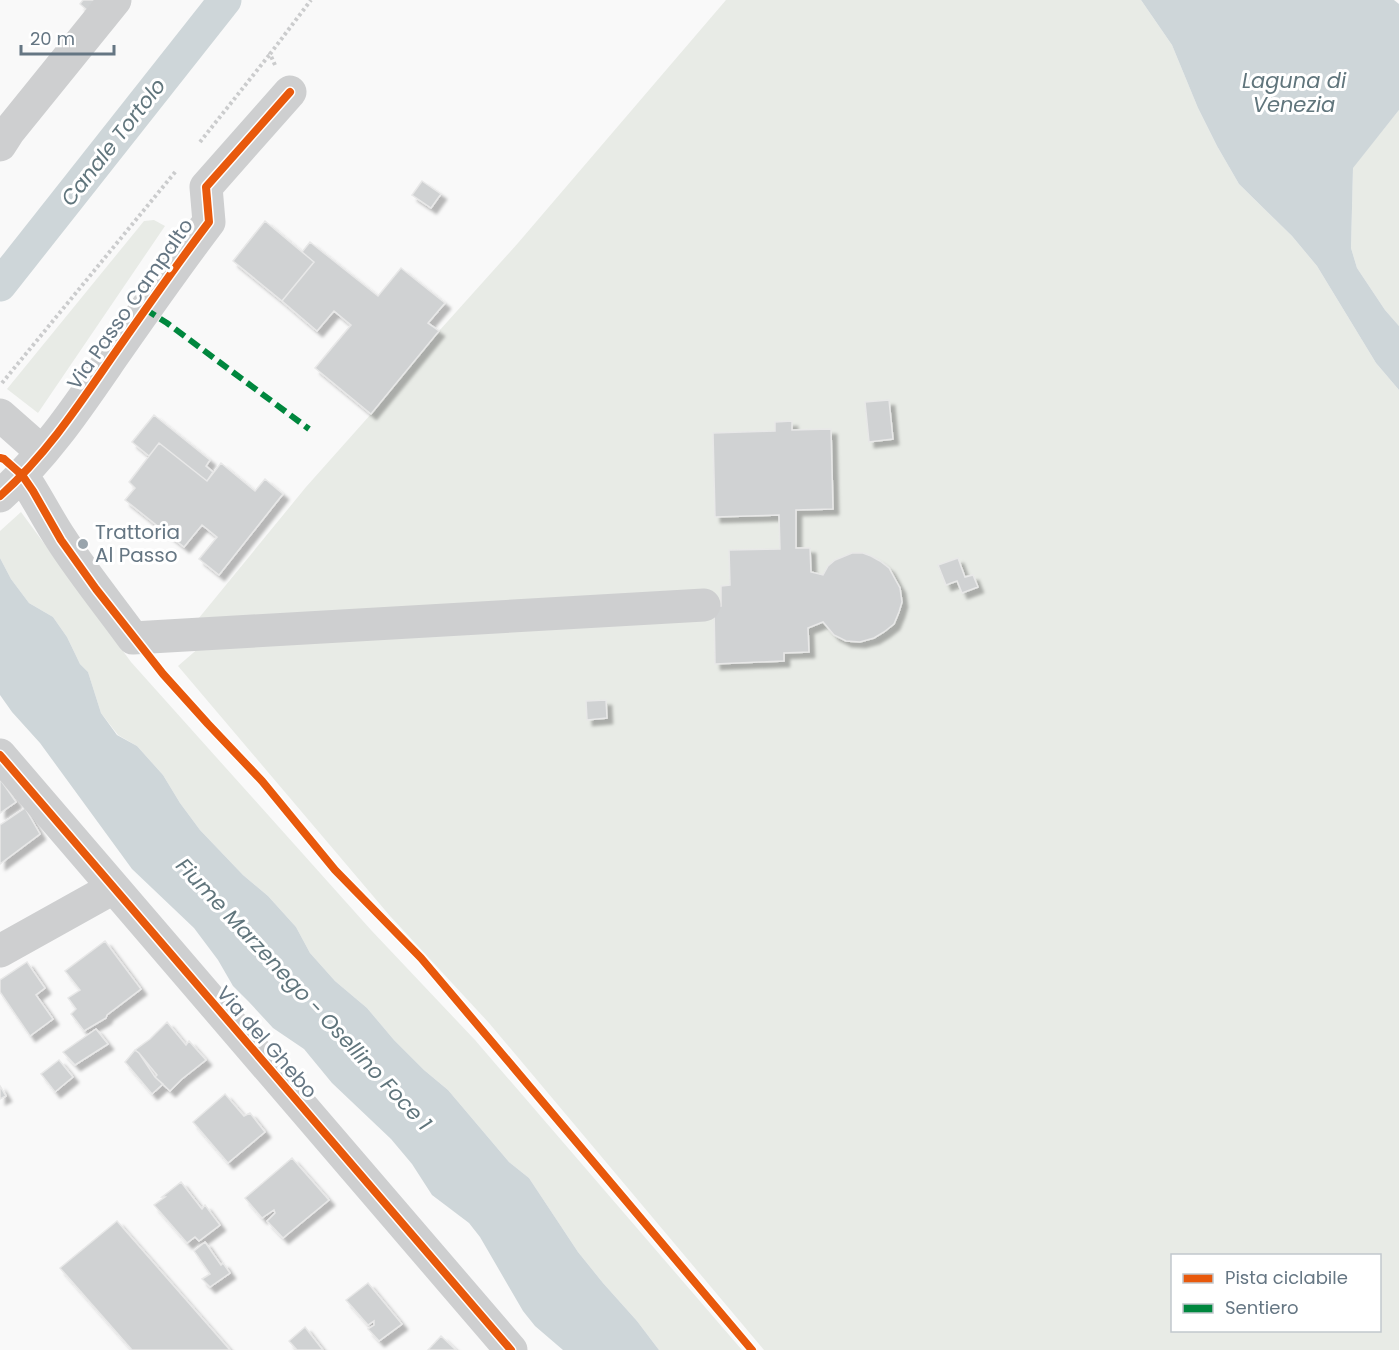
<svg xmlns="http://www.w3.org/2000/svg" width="1399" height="1350" viewBox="0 0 1399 1350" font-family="Poppins,sans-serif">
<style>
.green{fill:#e8ebe6;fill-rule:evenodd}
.water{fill:#ced6d9}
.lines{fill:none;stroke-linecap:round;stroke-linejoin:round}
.canal{stroke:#ced6d9;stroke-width:33}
.building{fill:#d0d2d3;stroke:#e8e8e8;stroke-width:1.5;filter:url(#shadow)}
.path{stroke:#cbcccd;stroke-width:4;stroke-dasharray:3 3;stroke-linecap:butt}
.minor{stroke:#cecfd0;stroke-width:33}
.quiet{stroke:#00873e;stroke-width:6;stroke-dasharray:12 6;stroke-linecap:butt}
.cycleway-casing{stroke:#fff;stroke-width:11}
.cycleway{stroke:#e8590c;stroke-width:8}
.poi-dot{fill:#99a4ac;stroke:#fff;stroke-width:2}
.labels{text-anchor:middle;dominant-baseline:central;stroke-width:6;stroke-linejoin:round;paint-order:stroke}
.street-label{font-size:20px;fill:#657683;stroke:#fff}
.poi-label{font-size:20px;fill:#657683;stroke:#fff;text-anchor:start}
.water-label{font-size:21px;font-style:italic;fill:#60757c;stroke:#fff}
</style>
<defs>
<filter id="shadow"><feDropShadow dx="5.5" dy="5.5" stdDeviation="1.5" flood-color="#0004"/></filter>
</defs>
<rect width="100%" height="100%" fill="#f9f9f9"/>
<path class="green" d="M 726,0 L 1141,0 L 1172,45 L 1198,108 L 1217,146 L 1239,184 L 1292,236 L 1317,266 L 1376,363 L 1399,390 L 1399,1350 L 764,1350 L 489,1023 L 390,916 L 178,666 L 208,640 L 194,624 L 306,487 L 371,414 L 439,331 L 518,243 ZM 1172,1256 L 1380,1256 L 1380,1330 L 1172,1330 Z
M 1399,110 L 1399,326 L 1385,310 L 1357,268 L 1351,248 L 1353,167 Z
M 154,220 L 165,226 L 38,413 L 7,389 L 144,221 Z
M 21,512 L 131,662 L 371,930 L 475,1040 L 742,1350 L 659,1350 L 637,1321 L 603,1283 L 578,1252 L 529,1178 L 509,1162 L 448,1090 L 424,1070 L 394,1040 L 367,1008 L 335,981 L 310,953 L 296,927 L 268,896 L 243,875 L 200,830 L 180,803 L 163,775 L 137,746 L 118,735 L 101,713 L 88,672 L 80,664 L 67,637 L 53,617 L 29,603 L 11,579 L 0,558 L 0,531 Z"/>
<path class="water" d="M 1141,0 L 1394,0 L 1399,4 L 1399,110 L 1353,168 L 1351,248 L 1357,268 L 1385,310 L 1399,326 L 1399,390 L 1376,363 L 1317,266 L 1292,236 L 1239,184 L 1217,146 L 1198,108 L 1172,45 Z
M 0,558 L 11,579 L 29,603 L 53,617 L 67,637 L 80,664 L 88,672 L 101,713 L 117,735 L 137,746 L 163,775 L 180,803 L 200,830 L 243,875 L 268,896 L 296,927 L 310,953 L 335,981 L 367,1008 L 394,1040 L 424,1070 L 448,1090 L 509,1162 L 529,1178 L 578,1252 L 603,1283 L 637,1321 L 659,1350 L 563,1350 L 535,1326 L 523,1311 L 480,1237 L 469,1223 L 432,1195 L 412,1164 L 391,1139 L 332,1083 L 304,1049 L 273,1028 L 249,1002 L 233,986 L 218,960 L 194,928 L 132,869 L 40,743 L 12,712 L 0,695 Z"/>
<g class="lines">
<path class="canal" d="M 0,285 L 225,0"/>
</g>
<path class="building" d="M 83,0 L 109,0 L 95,17 L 80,4 Z
M 422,181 L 441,194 L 431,208 L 412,195 Z
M 265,221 L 314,262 L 282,301 L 233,261 Z
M 310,242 L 378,296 L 401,268 L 445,303 L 428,323 L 439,331 L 371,414 L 315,368 L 351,325 L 334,311 L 317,331 L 282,301 L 314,262 L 302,252 Z
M 889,400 L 893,439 L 869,442 L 865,402 Z
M 154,415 L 210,460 L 206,466 L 213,472 L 207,481 L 159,443 L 149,456 L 132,442 Z
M 792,421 L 792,430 L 831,429 L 833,509 L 796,510 L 796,548 L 810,548 L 811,572 L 823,575 L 828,566 L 835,560 L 852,553 L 863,553 L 871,556 L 880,561 L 889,568 L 900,588 L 902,602 L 899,612 L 894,624 L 884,632 L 874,638 L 860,642 L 846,641 L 834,635 L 823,622 L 808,628 L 809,652 L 784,653 L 784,661 L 715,664 L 714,606 L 721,606 L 721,586 L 730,585 L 729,550 L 780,549 L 779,515 L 715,517 L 713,433 L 775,431 L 775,422 Z
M 159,443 L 207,481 L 221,463 L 255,491 L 265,479 L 283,494 L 219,575 L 199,559 L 217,537 L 202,525 L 184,547 L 125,500 L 135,488 L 129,482 Z
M 958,558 L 965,577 L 973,575 L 978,587 L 962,593 L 957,581 L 946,585 L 938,565 Z
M 606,700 L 607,718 L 587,720 L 586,701 Z
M 0,779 L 16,802 L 0,813 Z
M 25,808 L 40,834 L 0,864 L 0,825 Z
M 105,941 L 141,989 L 107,1015 L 106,1018 L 84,1031 L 71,1014 L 76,1009 L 68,998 L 80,990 L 65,971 Z
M 27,962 L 45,988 L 36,995 L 53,1019 L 30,1036 L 0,992 L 0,980 Z
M 167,1022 L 186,1045 L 189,1041 L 206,1060 L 182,1079 L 170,1091 L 155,1077 L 157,1075 L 139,1053 L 135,1050 L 150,1039 Z
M 96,1029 L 108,1044 L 75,1065 L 63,1052 Z
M 135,1050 L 139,1053 L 155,1077 L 163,1084 L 152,1094 L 125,1062 Z
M 59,1060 L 73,1077 L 55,1092 L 41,1074 Z
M 0,1086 L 6,1096 L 0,1099 Z
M 225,1094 L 244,1116 L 250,1113 L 265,1132 L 228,1163 L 193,1122 Z
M 292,1158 L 329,1200 L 283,1238 L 267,1221 L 275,1213 L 274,1210 L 262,1218 L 245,1198 Z
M 181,1182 L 202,1209 L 205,1205 L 220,1225 L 199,1241 L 195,1237 L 187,1243 L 154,1205 L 165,1197 L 162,1197 Z
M 117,1221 L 230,1350 L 132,1350 L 60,1268 Z
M 205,1242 L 221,1265 L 223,1263 L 230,1273 L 210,1287 L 202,1279 L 210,1274 L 194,1251 Z
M 368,1283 L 402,1324 L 379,1341 L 368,1329 L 374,1325 L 374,1321 L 368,1325 L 346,1300 Z
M 305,1327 L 323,1350 L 297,1350 L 289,1341 Z
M 441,1336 L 456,1350 L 428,1350 Z"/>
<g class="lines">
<path class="path" d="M 275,65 L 270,54 L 311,0
M 200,142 L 270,54
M 2,383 L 176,171"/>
<path class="minor" d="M 0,145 L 9,131 L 115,0
M 0,415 L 42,452
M 22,475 C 36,495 47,518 61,539 C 83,573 109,605 133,638 L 704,605
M 0,496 C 44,457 77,408 110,360 C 142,314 175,267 209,222 L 206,187 L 290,92
M 0,755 L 511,1350
M 0,951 L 113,888"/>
<path class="quiet" d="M 145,309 L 167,323 L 309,429"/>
<g class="cycleway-casing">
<path id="cycleway" d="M 0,458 L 4,459 L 22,475 L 33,491 L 61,540 L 96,589 L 163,674 L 208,724 L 262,781 L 335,870 L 421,958 L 752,1350
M 0,496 C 44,457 77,408 110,360 C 142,314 175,267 209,222 L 206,187 L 290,92
M 0,755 L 511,1350"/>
</g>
<use href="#cycleway" class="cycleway"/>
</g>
<circle class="poi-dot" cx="83" cy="544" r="6"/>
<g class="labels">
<g class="street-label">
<text transform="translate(130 304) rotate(-55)">Via Passo Campalto</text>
<text transform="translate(267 1042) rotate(49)">Via del Ghebo</text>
</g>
<g class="poi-label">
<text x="95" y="532">Trattoria<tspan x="95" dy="23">Al Passo</tspan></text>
</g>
<g class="water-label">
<text x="1294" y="80">Laguna di<tspan x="1294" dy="24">Venezia</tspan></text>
<text transform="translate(113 142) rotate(-52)">Canale Tortolo</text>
<text transform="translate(304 994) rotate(47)">Fiume Marzenego - Osellino Foce 1</text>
</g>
</g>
<rect x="1171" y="1254" width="210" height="78" fill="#ffffff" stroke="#c1c8cd" stroke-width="1.5"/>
<rect x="1183" y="1274" width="30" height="9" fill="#e8590c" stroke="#c1c8cd" stroke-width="1.5"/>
<text x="1225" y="1284" font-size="18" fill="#657683">Pista ciclabile</text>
<rect x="1183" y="1304" width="30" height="9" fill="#00873e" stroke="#c1c8cd" stroke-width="1.5"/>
<text x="1225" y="1314" font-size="18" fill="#657683">Sentiero</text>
<path d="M21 45v9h93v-9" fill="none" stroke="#657683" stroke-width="3"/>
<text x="30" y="45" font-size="18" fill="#657683" stroke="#ffffff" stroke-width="4.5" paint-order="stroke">20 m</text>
</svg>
